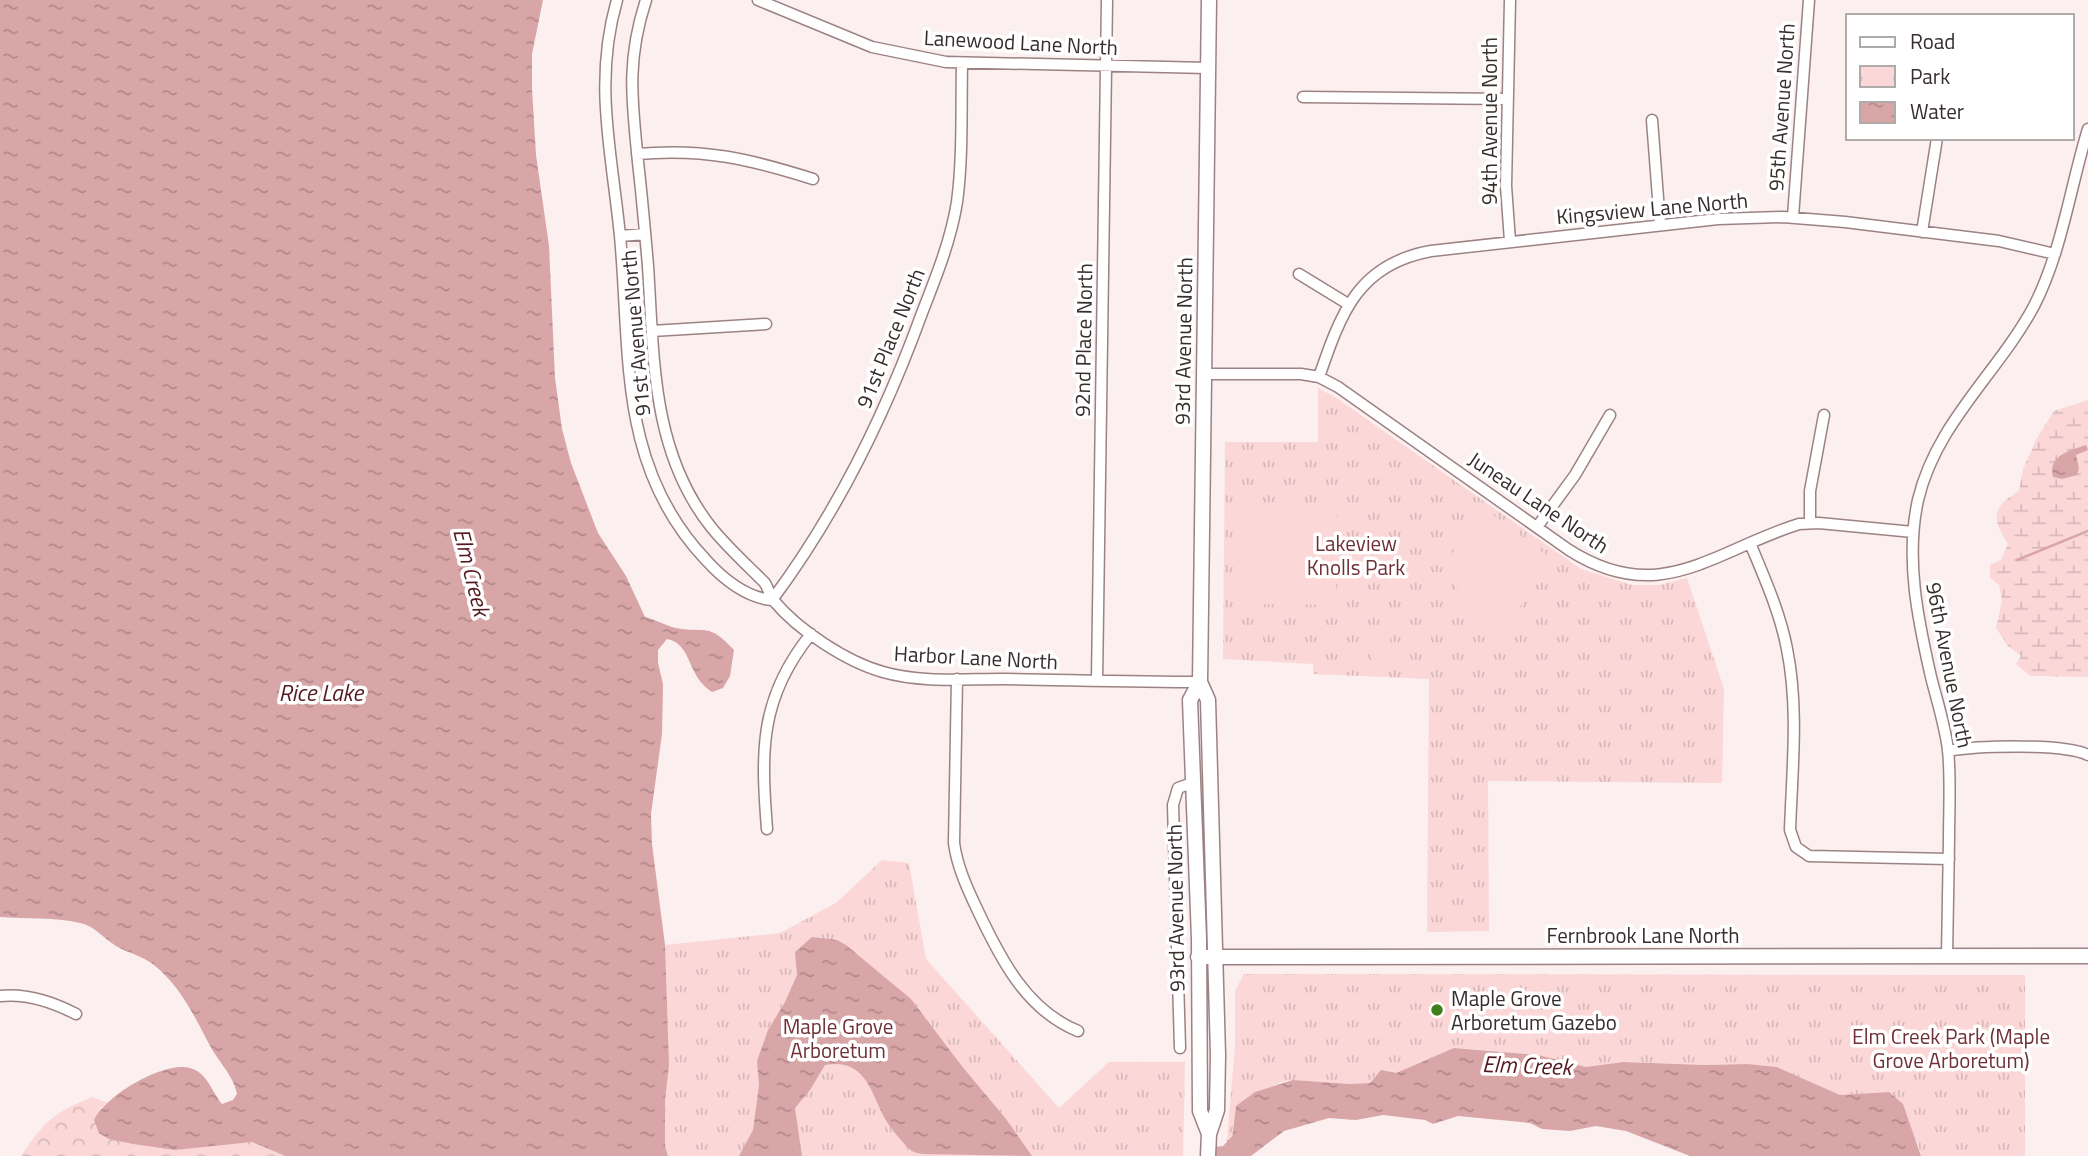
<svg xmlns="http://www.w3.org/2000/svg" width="2088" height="1156" viewBox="0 0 2088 1156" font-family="'Titillium Web',sans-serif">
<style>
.forest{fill:url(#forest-crowns)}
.wetland{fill:url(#wetland-marsh)}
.park{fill:url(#park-tufts)}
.garden{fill:#fbd7d8}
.water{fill:url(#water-ripples)}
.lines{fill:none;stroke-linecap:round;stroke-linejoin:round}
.stream{stroke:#d9a6a8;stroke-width:2.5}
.river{stroke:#d9a6a8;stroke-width:18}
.street-casing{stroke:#9c8283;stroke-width:13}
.secondary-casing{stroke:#9c8283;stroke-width:17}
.street{stroke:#fff;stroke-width:10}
.secondary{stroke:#fff;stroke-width:14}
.poi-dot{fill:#417e1c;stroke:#fff;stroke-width:2.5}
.labels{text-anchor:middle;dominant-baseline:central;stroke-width:7;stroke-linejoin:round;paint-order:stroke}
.street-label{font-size:21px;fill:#372d2d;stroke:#fff}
.park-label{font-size:21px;fill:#703037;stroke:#fff}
.poi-label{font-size:21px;fill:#372d2d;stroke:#fff;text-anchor:start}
.water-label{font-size:23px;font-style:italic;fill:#551821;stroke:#fff}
</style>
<defs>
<pattern id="forest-crowns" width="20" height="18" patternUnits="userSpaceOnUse" patternTransform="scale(1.75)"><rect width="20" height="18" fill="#fbd7d8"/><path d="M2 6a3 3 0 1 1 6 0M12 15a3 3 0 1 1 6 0" fill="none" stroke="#d8b9ba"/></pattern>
<pattern id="wetland-marsh" width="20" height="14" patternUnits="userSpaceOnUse" patternTransform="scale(1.75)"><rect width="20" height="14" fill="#fbd7d8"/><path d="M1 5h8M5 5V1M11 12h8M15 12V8" fill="none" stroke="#d8b9ba"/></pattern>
<pattern id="park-tufts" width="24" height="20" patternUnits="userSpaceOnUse" patternTransform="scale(1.75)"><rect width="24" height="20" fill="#fbd7d8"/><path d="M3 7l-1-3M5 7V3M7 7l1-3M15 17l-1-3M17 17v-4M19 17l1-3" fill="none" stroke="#d8b9ba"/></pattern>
<pattern id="water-ripples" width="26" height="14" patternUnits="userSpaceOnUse" patternTransform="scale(1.75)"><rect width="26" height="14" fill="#d9a6a8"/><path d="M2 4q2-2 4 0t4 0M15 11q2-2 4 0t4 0" fill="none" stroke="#b18889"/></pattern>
</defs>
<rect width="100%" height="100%" fill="#fbeff0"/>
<path class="forest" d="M 92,1097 L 107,1103 L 99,1109 L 230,1143 L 252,1142 L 285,1156 L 21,1156 C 44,1122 53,1113 92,1097 Z"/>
<path class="wetland" d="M 2088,400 L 2088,677 L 2030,676 L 2016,664 L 2021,656 L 2008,646 L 1996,628 L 2002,601 L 1999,585 L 1990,578 L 1990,565 L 2001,560 L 2008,544 C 1991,518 1992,507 2019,491 L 2023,469 L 2037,438 L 2054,411 Z"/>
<path class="park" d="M 1318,388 L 1335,397 L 1581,569 L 1632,585 L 1659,585 L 1687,578 L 1724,689 L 1722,783 L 1488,781 L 1489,931 L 1427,932 L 1429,679 L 1313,674 L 1313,664 L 1223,659 L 1225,442 L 1318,442 Z
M 882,860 L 909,863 L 926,959 L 1059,1108 L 1109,1062 L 1185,1062 L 1183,1156 L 661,1156 L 661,1072 L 665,945 L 780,933 L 836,903 Z
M 1244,974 L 2025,975 L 2025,1156 L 1921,1156 L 1918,1144 L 1889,1092 L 1840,1095 L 1777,1067 L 1748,1064 L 1705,1065 L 1623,1062 L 1586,1067 L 1538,1055 L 1471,1049 L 1454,1048 L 1396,1073 L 1375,1076 L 1370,1083 L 1350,1084 L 1293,1080 L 1281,1082 L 1236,1106 L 1232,1139 L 1227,1140 L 1235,1045 L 1235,991 Z"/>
<path class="garden" d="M 1483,507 L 1546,555 L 1548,564 L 1507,627 C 1501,626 1492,625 1486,622 C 1456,608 1445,565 1458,536 C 1464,525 1473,516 1483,507 Z
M 1240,508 L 1337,511 L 1336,605 L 1241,604 Z
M 1371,636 L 1390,636 L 1391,670 L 1371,670 Z"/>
<path class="water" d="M 0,0 L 543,0 L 532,54 L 532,89 L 536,155 L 549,246 L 555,378 L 562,429 L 571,463 L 598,533 L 626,576 L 645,617 C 654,619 663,624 672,627 C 704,635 707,620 734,650 L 730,676 L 723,688 L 712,692 C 686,676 693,644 667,639 L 658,650 L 658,663 L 663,684 L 662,734 L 651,814 L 652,844 L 665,945 L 669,1065 L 665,1100 L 665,1146 L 668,1156 L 285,1156 L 252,1142 L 175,1150 L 133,1144 L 109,1139 L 99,1133 L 94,1120 C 105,1096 163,1061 190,1068 C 207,1072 212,1092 222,1104 L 233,1100 L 237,1094 C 234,1076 217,1060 209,1044 C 194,1015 180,986 154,965 C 143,956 128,953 116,946 C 103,938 95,926 80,923 C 54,917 27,919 0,917 Z
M 2086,445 L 2088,450 L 2076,455 L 2079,468 L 2077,475 L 2062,479 L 2053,477 C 2048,455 2069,451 2086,445 Z
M 812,937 L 837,940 L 846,945 L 911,999 L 961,1065 L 1006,1119 L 1032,1156 L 923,1154 C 919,1153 915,1153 912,1151 C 906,1147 887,1124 884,1117 C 870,1089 864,1058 825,1065 L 810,1090 L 795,1108 L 802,1156 L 739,1156 L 753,1130 L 759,1085 L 757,1061 L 768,1030 L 785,1002 L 797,975 L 795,952 Z
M 1454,1048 L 1538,1055 L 1586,1067 L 1623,1062 L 1705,1065 L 1748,1064 L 1777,1067 L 1840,1095 L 1889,1092 L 1903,1104 L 1921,1156 L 1690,1156 L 1626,1131 L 1596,1126 L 1570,1131 L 1542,1129 L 1530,1123 L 1458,1116 L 1433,1124 L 1425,1120 L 1383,1115 L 1356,1120 L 1329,1118 L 1284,1131 L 1251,1156 L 1227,1156 L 1227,1140 L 1232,1139 L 1236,1106 L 1255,1092 L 1293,1080 L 1350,1084 L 1370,1083 L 1381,1070 L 1396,1073 Z"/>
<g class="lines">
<path class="stream" d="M 2017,560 L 2088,531"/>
<path class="river" d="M 1210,1156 L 1227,1155 L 1244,1137"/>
<g class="street-casing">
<path id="street" d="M 617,0 C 593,83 612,153 620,236 C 631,354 617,466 706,560 C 723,579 747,598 772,600
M 646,0 C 626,61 632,101 638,162 C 642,197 645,231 648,266 C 654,357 651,451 711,527 C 727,547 746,564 764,582 C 769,588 769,596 774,601 C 798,630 847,662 883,672 C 921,683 964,679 1003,679 C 1069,680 1135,682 1200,682
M 758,0 L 872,47 L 946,62 L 1208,68
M 1510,0 L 1506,186 L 1510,241
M 1303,97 L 1508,99
M 1652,120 L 1660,224
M 637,154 C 704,148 750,159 813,179
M 1793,217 L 1809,0
M 1922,232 L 1937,138
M 620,236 L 645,234
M 1299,274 L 1348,304
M 652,331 L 766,324
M 1204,374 L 1301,374 L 1319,377 L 1338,387 L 1569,550 C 1660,608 1713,551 1799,524 L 1819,523 L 1913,532
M 1319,377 C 1341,313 1358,264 1431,251 L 1718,219 L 1783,217 L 1845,222 L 1999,241 L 2055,254
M 1810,522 L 1810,491 L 1824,415
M 1537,527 L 1575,475 L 1610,415
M 1750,543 C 1764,577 1780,612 1787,649 C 1799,708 1792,771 1790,830 L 1796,847 L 1809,856 L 1949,859
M 772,600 C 837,513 885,415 922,313 C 936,277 951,240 957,202 C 963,157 961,109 962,63
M 957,679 L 954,843 C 957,866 967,888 977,909 C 1000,958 1026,1010 1078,1031
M 1097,680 L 1107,0
M 1948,751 C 1976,746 2064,743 2088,755
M 767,829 C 761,752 759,698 811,634
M 1947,956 C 1948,917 1948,878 1949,839 C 1949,810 1951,779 1948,750 C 1945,725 1937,701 1931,677 C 1918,620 1905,559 1918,500 C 1936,423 1998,373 2034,306 C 2062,251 2070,188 2088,129
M 0,996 C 27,993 53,1002 76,1014
M 1180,1048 L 1173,805 L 1178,788 L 1192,783"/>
</g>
<g class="secondary-casing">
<path id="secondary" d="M 1200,682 L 1190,700 L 1199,939 L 1200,1111 L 1209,1134
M 1198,957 L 2088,956
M 1208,1156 L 1209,1134 L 1217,1110 L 1218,1055 L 1208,700 L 1200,682 L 1209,0"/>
</g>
<use href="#street" class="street"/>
<use href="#secondary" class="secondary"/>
</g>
<circle class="poi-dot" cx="1437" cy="1010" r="7"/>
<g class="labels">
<g class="street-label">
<text transform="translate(1021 42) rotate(3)">Lanewood Lane North</text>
<text transform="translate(1781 107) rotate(-86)">95th Avenue North</text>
<text transform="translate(1489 121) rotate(-90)">94th Avenue North</text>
<text transform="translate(1652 208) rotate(-5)">Kingsview Lane North</text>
<text transform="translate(635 333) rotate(-95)">91st Avenue North</text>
<text transform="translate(890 338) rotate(-68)">91st Place North</text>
<text transform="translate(1083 340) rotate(-89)">92nd Place North</text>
<text transform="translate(1183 341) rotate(-89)">93rd Avenue North</text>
<text transform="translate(1539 502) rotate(34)">Juneau Lane North</text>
<text transform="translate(976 657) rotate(3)">Harbor Lane North</text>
<text transform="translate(1950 665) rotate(79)">96th Avenue North</text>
<text transform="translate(1175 908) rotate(-91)">93rd Avenue North</text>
<text x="1643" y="935">Fernbrook Lane North</text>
</g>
<g class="park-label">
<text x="1356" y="543">Lakeview<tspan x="1356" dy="24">Knolls Park</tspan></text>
<text x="838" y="1026">Maple Grove<tspan x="838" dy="24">Arboretum</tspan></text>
<text x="1951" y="1036">Elm Creek Park (Maple<tspan x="1951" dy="24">Grove Arboretum)</tspan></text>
</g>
<g class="poi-label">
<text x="1451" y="998">Maple Grove<tspan x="1451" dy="24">Arboretum Gazebo</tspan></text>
</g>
<g class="water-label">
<text transform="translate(472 572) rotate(76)">Elm Creek</text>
<text x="321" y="692">Rice Lake</text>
<text transform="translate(1527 1065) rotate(2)">Elm Creek</text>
</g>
</g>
<rect x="1846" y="14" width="228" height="126" fill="#ffffff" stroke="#afabab" stroke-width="2"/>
<rect x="1860" y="37" width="35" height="10" fill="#ffffff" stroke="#afabab" stroke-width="2"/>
<text x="1910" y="49" font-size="21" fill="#372d2d">Road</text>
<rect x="1860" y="66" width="35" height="21" fill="url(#park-tufts)" stroke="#afabab" stroke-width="2"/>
<text x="1910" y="84" font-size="21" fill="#372d2d">Park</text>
<rect x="1860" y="102" width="35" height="21" fill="url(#water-ripples)" stroke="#afabab" stroke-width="2"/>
<text x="1910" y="119" font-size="21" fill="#372d2d">Water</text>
</svg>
